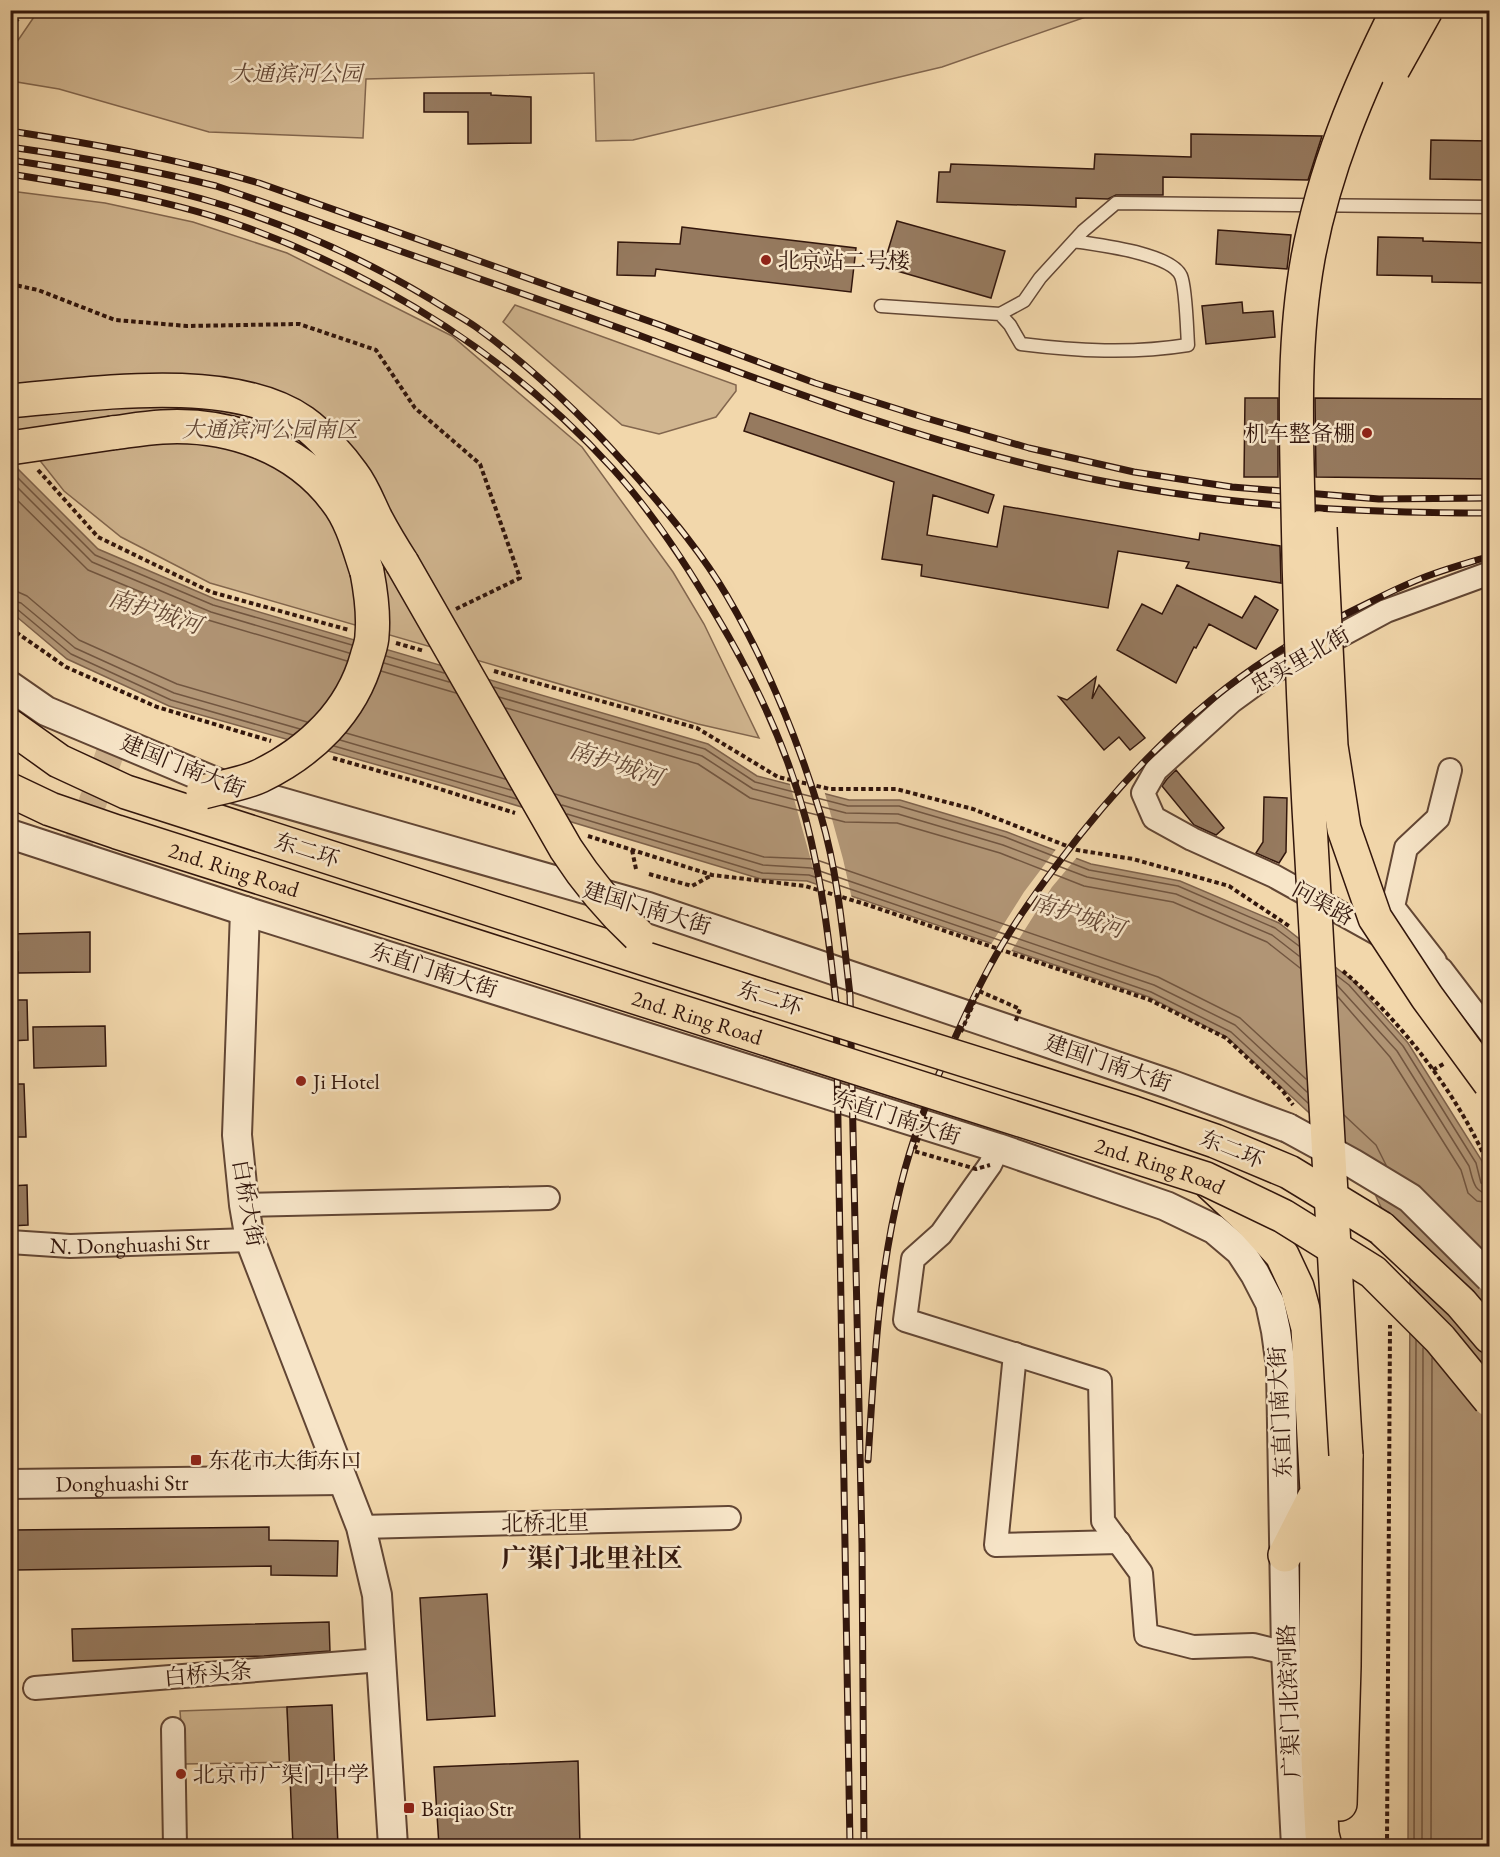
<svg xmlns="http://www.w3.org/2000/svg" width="1500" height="1857" viewBox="0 0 1500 1857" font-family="'EB Garamond','Noto Serif SC',serif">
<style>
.green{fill:#d1b690;stroke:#82664e;stroke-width:1.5}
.water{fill:#b19575;stroke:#7e624b;stroke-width:1.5}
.pier{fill:#f2d7ab}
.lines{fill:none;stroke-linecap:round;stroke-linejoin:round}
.shore{stroke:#725640;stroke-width:1.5}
.building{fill:#967a5f;stroke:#32160c;stroke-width:1.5}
.tertiary-tunnel{stroke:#ccb08b;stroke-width:28;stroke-dasharray:28 14;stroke-linecap:butt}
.service-casing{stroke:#624634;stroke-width:15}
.minor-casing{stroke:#624634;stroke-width:26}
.tertiary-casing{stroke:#624634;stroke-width:32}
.trunk-casing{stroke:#32160c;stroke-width:36}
.path{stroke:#32160c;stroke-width:4;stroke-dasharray:4.5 3;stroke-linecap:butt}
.service{stroke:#f7e5c8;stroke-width:12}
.minor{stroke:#f7e5c8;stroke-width:22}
.tertiary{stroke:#f7e5c8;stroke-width:28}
.trunk{stroke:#f2d7ab;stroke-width:33}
.rail-casing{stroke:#32160c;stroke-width:7}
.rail{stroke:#f7e5c8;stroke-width:4.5;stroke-dasharray:14;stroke-linecap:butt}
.tertiary-bridge-casing{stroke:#624634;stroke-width:32;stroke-linecap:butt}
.trunk-bridge-casing{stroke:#32160c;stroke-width:36;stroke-linecap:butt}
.path-bridge{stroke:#32160c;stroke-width:4;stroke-dasharray:4.5 3;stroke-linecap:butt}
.tertiary-bridge{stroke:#f7e5c8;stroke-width:28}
.trunk-bridge{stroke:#f2d7ab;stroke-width:33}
.poi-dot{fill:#8f2418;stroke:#f7e5c8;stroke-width:2}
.labels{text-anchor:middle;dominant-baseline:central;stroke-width:5;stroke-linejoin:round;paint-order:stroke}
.park-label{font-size:22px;font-style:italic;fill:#624634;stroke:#f7e5c8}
.poi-label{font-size:22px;fill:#32160c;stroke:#f7e5c8;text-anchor:start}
.street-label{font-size:22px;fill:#32160c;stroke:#f7e5c8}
.water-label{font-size:24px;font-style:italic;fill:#654936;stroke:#f7e5c8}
.quarter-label{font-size:26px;font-weight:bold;fill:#32160c;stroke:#f7e5c8}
</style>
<rect width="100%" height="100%" fill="#f2d7ab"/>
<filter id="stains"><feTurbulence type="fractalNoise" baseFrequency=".00333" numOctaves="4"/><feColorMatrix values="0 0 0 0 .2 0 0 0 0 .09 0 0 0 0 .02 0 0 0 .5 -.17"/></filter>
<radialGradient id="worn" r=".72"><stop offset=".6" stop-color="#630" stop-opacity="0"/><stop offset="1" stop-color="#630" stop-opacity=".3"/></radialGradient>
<path class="green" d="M 66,10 L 1490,11 L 1489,15 L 1100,12 L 942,67 L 633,140 L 596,141 L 594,73 L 366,79 L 363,138 L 209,132 L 59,89 L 11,81 L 10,52 L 36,14 Z
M 10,191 L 105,203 L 193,222 L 287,253 L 452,336 L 582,447 L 673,572 L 704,624 L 759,738 L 698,724 L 210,583 L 121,537 L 64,491 L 11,424 Z
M 515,305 L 736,385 L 736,391 L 716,417 L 659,434 L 622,425 L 503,322 Z
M 287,1707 L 290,1762 L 184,1764 L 180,1711 Z
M 140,1842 L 140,1846 L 31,1846 L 31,1844 Z"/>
<path class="water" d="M 10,461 L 98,549 L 215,599 L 708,744 L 757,776 L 849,800 L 900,800 L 1007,832 L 1091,864 L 1180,881 L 1279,923 L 1353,981 L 1408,1043 L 1482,1161 L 1489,1190 L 1489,1846 L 1408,1846 L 1410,1271 L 1359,1159 L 1227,1037 L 1149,997 L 807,881 L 761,879 L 452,786 L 169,706 L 67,659 L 11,612 Z"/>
<path class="pier" d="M 789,781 L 824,790 L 843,859 L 852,899 L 817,887 L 812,864 Z
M 1057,848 L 1078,856 L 1052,887 L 1010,953 L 990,946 L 1024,892 Z"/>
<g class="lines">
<path class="shore" d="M 10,470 L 95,555 L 213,605 L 352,645
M 10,480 L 92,562 L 211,612 L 349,653
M 10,493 L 88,570 L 208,620 L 347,661
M 10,591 L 18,592 L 27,596 L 79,640 L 177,684 L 307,722
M 10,600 L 21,603 L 75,648 L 174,693 L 300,729
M 10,607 L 17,609 L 71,654 L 171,700 L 293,735
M 386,656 L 444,673
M 384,663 L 449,682
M 381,671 L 456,693
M 494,687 L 705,749 L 755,782 L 848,806 L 899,806 L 1005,837 L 1089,870 L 1178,886 L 1275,928 L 1299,946
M 499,697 L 702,756 L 753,789 L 846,813 L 898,814 L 1003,845 L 1087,877 L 1176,894 L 1272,935 L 1299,956
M 506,708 L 698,764 L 750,798 L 845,822 L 897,823 L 1000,853 L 1084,886 L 1173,902 L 1267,942 L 1300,968
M 346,733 L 505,779
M 340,740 L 511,790
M 334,746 L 517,799
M 555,794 L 764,857 L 814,859 L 1158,977 L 1240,1018 L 1306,1079
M 562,805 L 763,865 L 811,868 L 1154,985 L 1235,1025 L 1307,1092
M 567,814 L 762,873 L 809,875 L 1151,992 L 1231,1032 L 1308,1103
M 1336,975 L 1349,985 L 1403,1046 L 1476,1163 L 1481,1183 L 1490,1186
M 1337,985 L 1397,1051 L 1469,1166 C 1473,1179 1473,1193 1490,1194
M 1338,997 L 1390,1057 L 1461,1170 L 1468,1193 L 1477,1201 L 1490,1203
M 1344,1115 L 1376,1145 L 1386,1165
M 1414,1846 L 1416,1340
M 1422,1846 L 1423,1348
M 1431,1846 L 1432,1358"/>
</g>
<path class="building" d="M 424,93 L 491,93 L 491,95 L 531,97 L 531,143 L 468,144 L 468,112 L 424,112 Z
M 1191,134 L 1322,136 L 1308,180 L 1163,177 L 1163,195 L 1116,195 L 1108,199 L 1076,198 L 1076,207 L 937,202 L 939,172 L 950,172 L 951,164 L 1094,169 L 1095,154 L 1191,157 Z
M 1431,140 L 1490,141 L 1490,180 L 1430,179 Z
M 897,221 L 1005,251 L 991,298 L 883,267 Z
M 682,227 L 856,248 L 851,292 L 656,269 L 655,276 L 617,275 L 618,242 L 680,244 Z
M 1218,230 L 1291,235 L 1287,269 L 1216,264 Z
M 1378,237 L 1423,238 L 1423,241 L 1490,243 L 1490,283 L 1432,282 L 1432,276 L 1377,275 Z
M 1242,302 L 1243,313 L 1273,311 L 1275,337 L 1206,344 L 1202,306 Z
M 1245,398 L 1278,398 L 1278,477 L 1244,477 Z
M 1315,398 L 1490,399 L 1490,479 L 1316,477 Z
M 750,413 L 994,495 L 988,513 L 933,495 L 927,535 L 997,547 L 1004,506 L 1199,540 L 1200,533 L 1280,546 L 1281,583 L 1186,568 L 1189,562 L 1118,551 L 1108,608 L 921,576 L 922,565 L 882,559 L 894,482 L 744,431 Z
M 1177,585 L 1242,618 L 1255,596 L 1278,610 L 1256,649 L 1209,624 L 1196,648 L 1194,647 L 1176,683 L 1117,650 L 1142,604 L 1162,614 Z
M 1096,677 L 1092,699 L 1099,685 L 1145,738 L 1130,750 L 1119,737 L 1104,750 L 1059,697 L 1067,700 Z
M 1176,770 L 1224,828 L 1216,835 L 1194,825 L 1162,786 L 1167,779 Z
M 1264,797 L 1287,798 L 1286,852 L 1279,863 L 1256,853 L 1263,842 Z
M 90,932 L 90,972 L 18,973 L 18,952 L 10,952 L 10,934 Z
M 10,1000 L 27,1000 L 28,1040 L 10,1041 Z
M 105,1026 L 106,1066 L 34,1068 L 33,1027 Z
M 10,1084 L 24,1084 L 26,1137 L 10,1137 Z
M 27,1185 L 28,1225 L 10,1226 L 10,1186 Z
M 269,1527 L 269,1540 L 338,1541 L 337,1576 L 271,1575 L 271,1566 L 15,1570 L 14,1530 Z
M 487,1594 L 495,1716 L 427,1720 L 420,1598 Z
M 329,1622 L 330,1651 L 264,1656 L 73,1661 L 72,1629 Z
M 332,1705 L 338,1846 L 293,1846 L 287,1707 Z
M 578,1761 L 580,1846 L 439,1846 L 434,1767 Z"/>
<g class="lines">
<path class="tertiary-tunnel" d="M 74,855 L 115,739"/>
<g class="service-casing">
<path id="service" d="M 881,306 L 1000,314 L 1024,301 L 1040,278 L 1083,231 L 1116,203 L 1490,207
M 1000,314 L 1010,325 L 1021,344 C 1077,351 1132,354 1188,345 C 1187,330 1186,288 1181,276 C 1171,253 1098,245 1074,241"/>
</g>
<g class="minor-casing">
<g id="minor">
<path d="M 1490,573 L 1386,611 L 1269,674 L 1232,701 L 1156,770 L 1143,793 L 1154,818 L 1192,839 L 1274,876 L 1441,969 L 1490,1033"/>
<path d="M 1435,961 L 1393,907 L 1406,848 L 1438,818 L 1450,770"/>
<path d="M 998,1148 L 990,1165 L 941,1234 L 913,1259 L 905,1320 L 1100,1381 L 1103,1521 L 1141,1573 L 1146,1635 L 1193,1647 L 1253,1645 L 1286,1653"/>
<path d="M 244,1205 L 548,1198"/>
<path id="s1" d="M 10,1242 L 70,1246 L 250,1240"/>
<path d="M 1015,1354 L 996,1545 L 1119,1542"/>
<path d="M 361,1527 L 729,1518"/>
<path d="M 35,1688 L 381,1660"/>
<path d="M 173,1729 L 175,1846"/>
</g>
</g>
<g class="tertiary-casing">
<g id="tertiary">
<path d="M 10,686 L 46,711 L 225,786 L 648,907 L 1172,1085 L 1288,1128"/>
<path d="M 10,834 L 245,911 L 998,1148 L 1166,1206 L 1214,1229 L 1240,1251 L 1255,1274 L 1270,1303 L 1276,1331 L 1281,1367 L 1286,1653 L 1296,1846"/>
<path d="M 245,911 L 237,1135 L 244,1205 L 250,1240 L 361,1527 L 377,1595 L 393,1846"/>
<path id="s2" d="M 10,1484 L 342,1480"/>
</g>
</g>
<g class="trunk-casing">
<path id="trunk" d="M 10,401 C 94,394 230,372 303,422 C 320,434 341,458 353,475 C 363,488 369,505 376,519 C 384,534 393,549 402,563
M 112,433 C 128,431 145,428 162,427 C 228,423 296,446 336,500 C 352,520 359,548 367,572
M 10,726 L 59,761 L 126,792 L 758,995
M 1211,1184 L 1253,1223 L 1282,1255 L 1297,1287 L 1308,1328 L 1317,1491 L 1316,1720 L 1322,1834 L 1325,1846
M 1381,1228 L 1461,1303 L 1490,1337
M 1285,1555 L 1314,1498
M 1340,1804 L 1344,1666 L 1346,1455"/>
</g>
<path class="path" d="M 10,28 L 26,10
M 10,284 L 38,290 L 115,320 L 187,326 L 299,324 L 376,350 L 415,408 L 480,464 L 520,578 L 456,609
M 38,470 L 98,537 L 211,592 L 349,630
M 10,628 L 66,667 L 157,707 L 271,741
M 396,643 L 424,651
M 494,671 L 697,728 L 778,777 L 830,789 L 896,789 L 973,809 L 1077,850 L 1133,859 L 1229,886 L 1289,926
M 333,758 L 418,782 L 515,813
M 588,836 L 712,875 L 805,886 L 865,904 L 1150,1000 L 1226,1038 L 1282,1090 L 1293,1105
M 632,850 L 636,869
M 649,874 L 692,886 L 712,875
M 1343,971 C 1402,1022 1460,1097 1490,1169
M 1433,1070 L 1445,1063
M 1484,1107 L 1490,1113
M 1387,1846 L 1390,1325"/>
<use href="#service" class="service"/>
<use href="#minor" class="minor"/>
<use href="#tertiary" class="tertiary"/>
<use href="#trunk" class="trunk"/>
<g class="rail-casing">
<path id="rail" d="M 10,131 C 94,144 178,159 259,183 L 660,325 L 815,383 L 926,418 L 1029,448 L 1134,472 L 1232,487 L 1379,499 L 1490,498
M 10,147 C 80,157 148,169 216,186 C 273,205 329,226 386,246 C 473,277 562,307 649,339 C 789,391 927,443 1073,475 C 1210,505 1349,513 1490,513
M 10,160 C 83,171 156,184 226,206 C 298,229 367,261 432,300 C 446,309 462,317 476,327 C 537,371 592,425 641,482 C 672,518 703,555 727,596 C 767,664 798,740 821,816 C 838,874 843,935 850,995 L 862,1544 L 864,1846
M 10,174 C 90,187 172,200 248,228 C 387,279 513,359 613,469 C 653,513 686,564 716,615 C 755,680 787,748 806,820 C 822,881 829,941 836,1003 L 850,1846
M 868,1460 C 874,1368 878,1275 901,1184 C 912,1140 928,1097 947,1056 C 964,1017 982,977 1005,940 C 1021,913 1040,887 1059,862 C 1119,783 1186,711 1270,657 C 1298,638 1328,623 1358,608 C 1382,596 1407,583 1433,574 C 1452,567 1471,562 1490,556"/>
</g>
<use href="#rail" class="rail"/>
<g class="tertiary-bridge-casing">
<path id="tertiary-bridge" d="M 1288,1128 L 1352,1163 L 1410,1198 L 1490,1278"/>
</g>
<g class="trunk-bridge-casing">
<g id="trunk-bridge">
<path d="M 1393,69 L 1426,10"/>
<path d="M 10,448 L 112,433"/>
<path d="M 1320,528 L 1331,746 L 1344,829 L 1375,918 L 1427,997 L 1490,1083"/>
<path d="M 402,563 L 566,849 C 588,883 609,908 638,935"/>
<path id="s3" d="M 10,790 L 50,809 L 117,832 L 1206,1179 L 1283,1216 L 1373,1272 L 1440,1339 L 1490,1400"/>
<path d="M 203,792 C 221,787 243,784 260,776 C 310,752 352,712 367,657 C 369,650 372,643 372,635 C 374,613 371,593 367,572"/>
<path d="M 758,995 L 1134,1113 L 1215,1141 L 1289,1172 L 1381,1228"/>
<path d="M 1346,1455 C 1334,1257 1323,1059 1312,860 C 1305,743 1300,625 1298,508 C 1296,424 1293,341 1308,258 C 1324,171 1358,89 1398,10"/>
</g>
</g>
<path class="path-bridge" d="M 961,1032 L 979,991 L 1020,1009 L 1015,1023
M 927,1117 L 914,1151 L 976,1169 L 990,1165"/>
<use href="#tertiary-bridge" class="tertiary-bridge"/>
<use href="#trunk-bridge" class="trunk-bridge"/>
</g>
<g class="poi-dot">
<circle cx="766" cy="260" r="6"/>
<circle cx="1367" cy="433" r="6"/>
<circle cx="301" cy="1081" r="6"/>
<rect x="190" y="1454" width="12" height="12" rx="3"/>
<circle cx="181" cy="1774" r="6"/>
<rect x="403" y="1802" width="12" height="12" rx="3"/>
</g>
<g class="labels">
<g class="park-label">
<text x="296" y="73">大通滨河公园</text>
<text x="270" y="429">大通滨河公园南区</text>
</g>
<g class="poi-label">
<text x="778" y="260">北京站二号楼</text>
<text x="1355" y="433" text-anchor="end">机车整备棚</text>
<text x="313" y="1081">Ji Hotel</text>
<text x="208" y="1460">东花市大街东口</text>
<text x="193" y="1774">北京市广渠门中学</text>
<text x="421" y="1808">Baiqiao Str</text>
</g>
<g class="street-label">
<text transform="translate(1300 660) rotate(-30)">忠实里北街</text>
<text transform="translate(183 766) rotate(22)">建国门南大街</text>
<text transform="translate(307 850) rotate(18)">东二环</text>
<text stroke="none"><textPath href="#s3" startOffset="238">2nd. Ring Road</textPath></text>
<text transform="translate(1323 903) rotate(29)">问渠路</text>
<text transform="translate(647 908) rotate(17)">建国门南大街</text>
<text transform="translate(434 970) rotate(18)">东直门南大街</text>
<text transform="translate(770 998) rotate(18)">东二环</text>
<text stroke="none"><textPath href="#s3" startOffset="724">2nd. Ring Road</textPath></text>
<text transform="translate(1108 1063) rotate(19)">建国门南大街</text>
<text transform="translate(897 1117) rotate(18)">东直门南大街</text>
<text transform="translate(1232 1149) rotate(22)">东二环</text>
<text stroke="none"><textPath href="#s3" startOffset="1210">2nd. Ring Road</textPath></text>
<text transform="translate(248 1203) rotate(80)">白桥大街</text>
<text stroke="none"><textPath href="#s1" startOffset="120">N. Donghuashi Str</textPath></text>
<text transform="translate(1280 1412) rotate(-93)">东直门南大街</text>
<text stroke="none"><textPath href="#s2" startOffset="112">Donghuashi Str</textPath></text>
<text transform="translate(545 1523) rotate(-1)">北桥北里</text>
<text transform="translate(208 1674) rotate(-5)">白桥头条</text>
<text transform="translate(1289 1701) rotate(-92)">广渠门北滨河路</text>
</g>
<g class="water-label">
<text transform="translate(155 611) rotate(18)">南护城河</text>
<text transform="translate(616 763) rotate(18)">南护城河</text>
<text transform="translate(1078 915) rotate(18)">南护城河</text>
</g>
<g class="quarter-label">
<text x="592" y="1558">广渠门北里社区</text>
</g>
</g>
<rect width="1500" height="1857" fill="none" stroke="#f2d7ab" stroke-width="36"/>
<rect x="12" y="12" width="1476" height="1833" fill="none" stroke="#32160c" stroke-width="3"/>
<rect x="18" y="18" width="1464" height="1821" fill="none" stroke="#32160c" stroke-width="1.5"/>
<rect width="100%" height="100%" filter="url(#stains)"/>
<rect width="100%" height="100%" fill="url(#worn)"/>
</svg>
